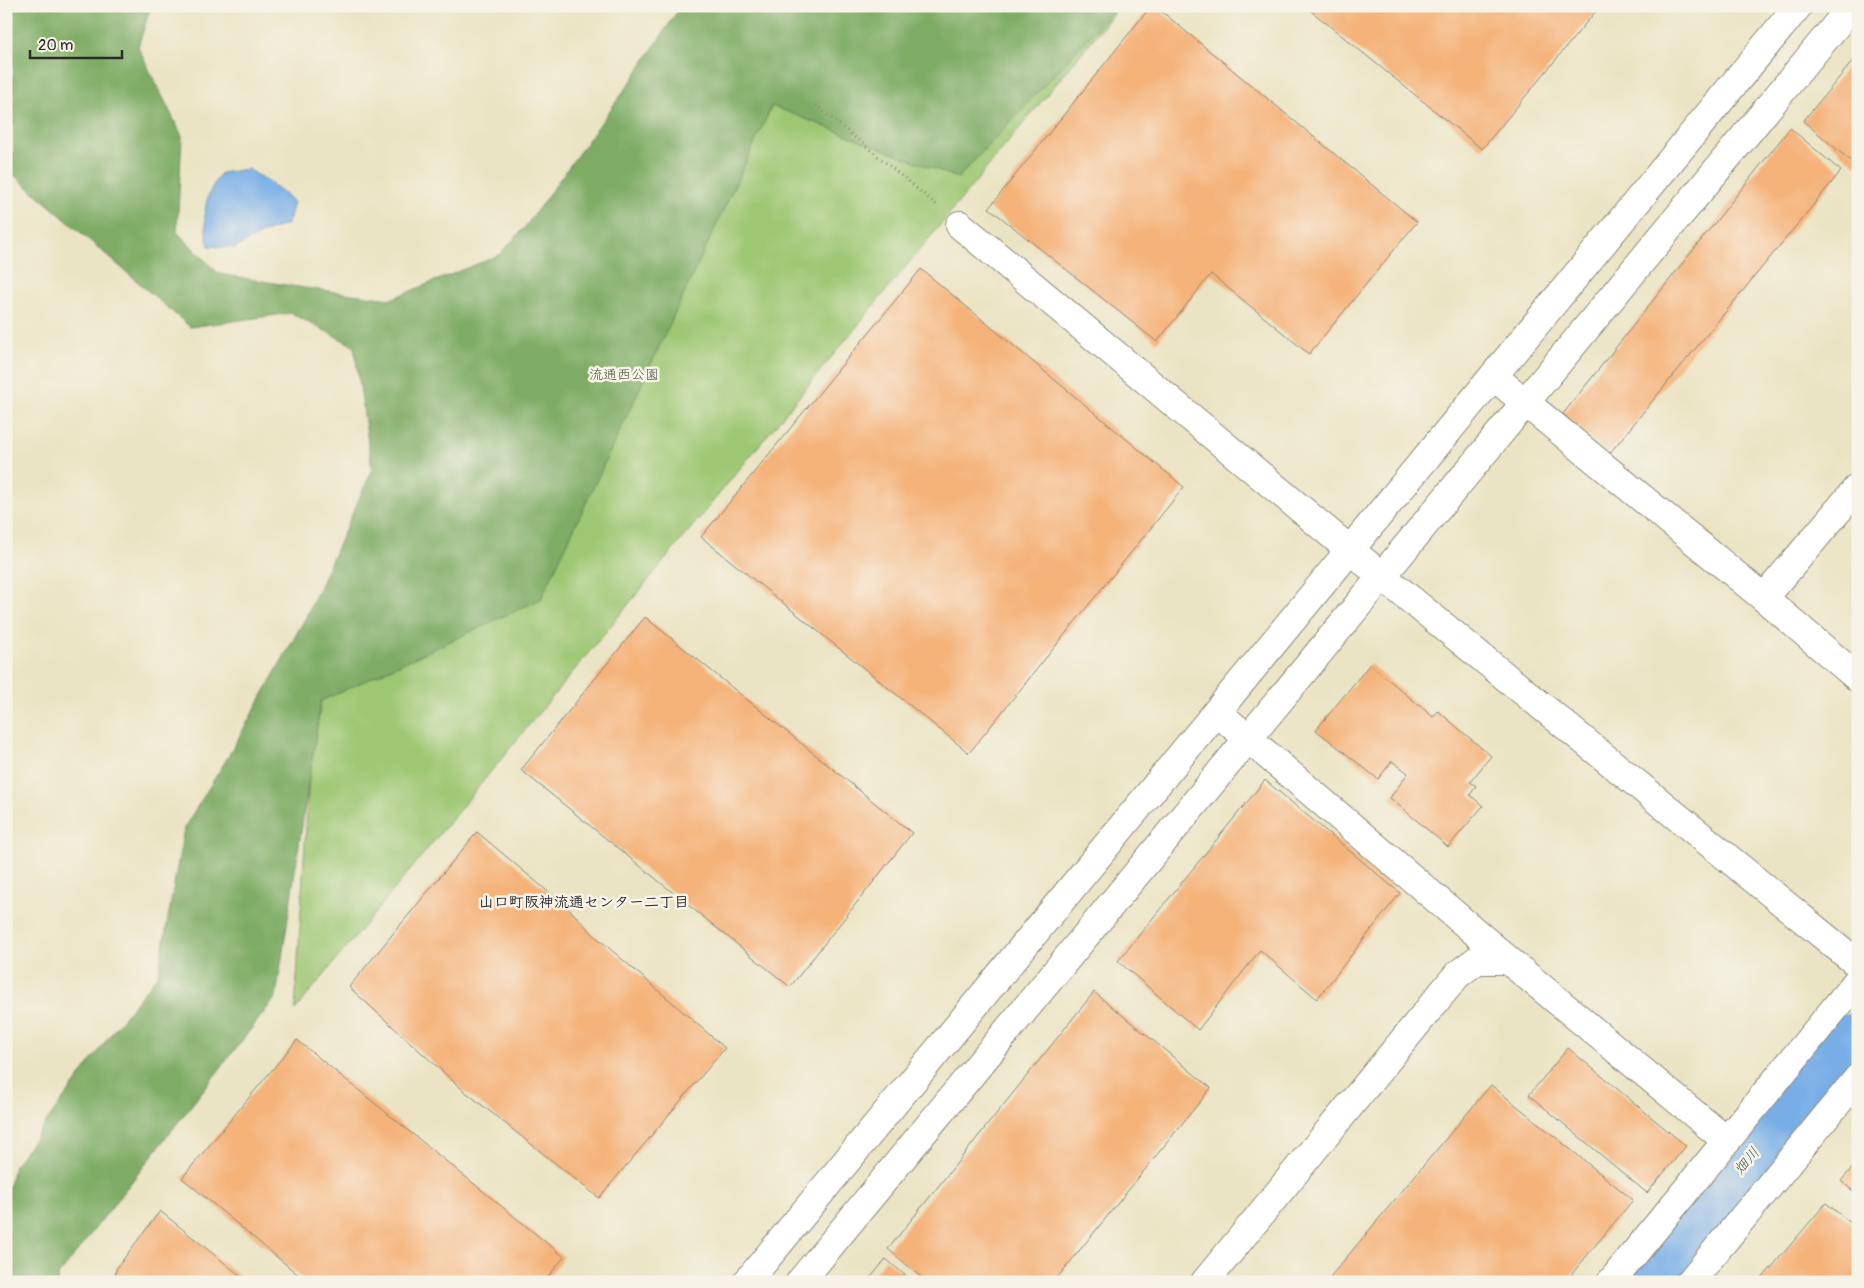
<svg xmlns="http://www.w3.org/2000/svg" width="1864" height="1288" viewBox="0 0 1864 1288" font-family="Pangolin,'Klee One',sans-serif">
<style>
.green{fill:#9ec773;stroke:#64794f}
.forest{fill:#7eac65;stroke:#546c48}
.water{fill:#78aee7;stroke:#526c89}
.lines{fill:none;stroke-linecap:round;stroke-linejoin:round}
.river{stroke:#78aee7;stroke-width:55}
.building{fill:#f5b37a}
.minor-casing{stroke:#8b8878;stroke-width:30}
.path{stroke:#8b8878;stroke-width:3;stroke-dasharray:1 4;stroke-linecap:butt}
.minor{stroke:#fff;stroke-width:28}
.labels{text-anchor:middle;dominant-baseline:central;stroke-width:5;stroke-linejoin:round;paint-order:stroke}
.park-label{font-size:14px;fill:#4e5a41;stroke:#f7f3e8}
.neighbourhood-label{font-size:15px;font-weight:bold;fill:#2b2b2b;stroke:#f7f3e8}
.water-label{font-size:15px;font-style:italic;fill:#46596d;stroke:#f7f3e8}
</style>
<rect width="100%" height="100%" fill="#f7f3e8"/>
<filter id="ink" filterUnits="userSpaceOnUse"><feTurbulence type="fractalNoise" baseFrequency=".02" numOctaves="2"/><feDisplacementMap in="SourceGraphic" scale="10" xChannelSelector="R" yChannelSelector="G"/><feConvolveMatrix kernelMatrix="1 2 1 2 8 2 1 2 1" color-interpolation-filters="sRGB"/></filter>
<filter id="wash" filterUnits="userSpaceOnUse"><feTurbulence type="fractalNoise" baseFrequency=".0096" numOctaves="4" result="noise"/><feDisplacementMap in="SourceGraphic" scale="20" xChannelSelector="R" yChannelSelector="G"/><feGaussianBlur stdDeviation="1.12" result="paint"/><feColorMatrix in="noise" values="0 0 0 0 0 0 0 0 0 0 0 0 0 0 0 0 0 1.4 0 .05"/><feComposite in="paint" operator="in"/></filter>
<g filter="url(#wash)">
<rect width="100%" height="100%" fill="#ebe4c4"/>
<path class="green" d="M 743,6 L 1120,6 L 295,1010 L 317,641 Z"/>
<path class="forest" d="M 8,6 L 151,6 L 138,47 L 182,136 L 177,232 L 219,274 L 305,288 L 391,299 L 499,255 L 525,227 L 632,80 L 681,6 L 1118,6 L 958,178 L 772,106 L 541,599 L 321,701 L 276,997 L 58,1276 L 57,1282 L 6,1282 L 6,1195 L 15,1165 L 117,1026 L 158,975 L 184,828 L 228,757 L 306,617 L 372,470 L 354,346 L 291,313 L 190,327 L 14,175 L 13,68 Z"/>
<path class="water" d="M 248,169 L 269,182 L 294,202 L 288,224 L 264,232 L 235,248 L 209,246 C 202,216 203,198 221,173 Z"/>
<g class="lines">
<path class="river" d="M 1645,1282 L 1849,1041"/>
</g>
<g id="blocks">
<path class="building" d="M 1151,6 L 1155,6 L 1417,222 L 1309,354 L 1211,274 L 1157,342 L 989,208 Z
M 1305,6 L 1600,6 L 1482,149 Z
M 1858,55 L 1858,167 L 1803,121 Z
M 1790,128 L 1841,171 L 1609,454 L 1563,414 Z
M 921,269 L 1184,487 L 969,753 L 701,537 Z
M 645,617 L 912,833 L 790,987 L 521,770 Z
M 1370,664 L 1433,717 L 1438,711 L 1491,756 L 1470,782 L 1476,786 L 1470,795 L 1483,806 L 1448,847 L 1390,798 L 1408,773 L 1392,761 L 1378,779 L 1316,730 Z
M 1265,780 L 1400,893 L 1317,999 L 1260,950 L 1198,1030 L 1118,961 Z
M 477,832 L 571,911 L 594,935 L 725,1048 L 599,1198 L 463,1090 L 349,987 Z
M 1094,992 L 1211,1088 L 1054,1282 L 927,1282 L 888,1249 Z
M 297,1040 L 564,1257 L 544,1282 L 307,1282 L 182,1178 Z
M 1568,1048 L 1686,1146 L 1647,1193 L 1529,1095 Z
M 1491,1085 L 1633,1200 L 1565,1282 L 1336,1282 L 1330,1277 Z
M 1858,1161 L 1858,1195 L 1841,1181 Z
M 1826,1203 L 1858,1229 L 1858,1282 L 1759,1282 Z
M 160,1211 L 248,1282 L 115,1282 L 116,1269 Z
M 886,1259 L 913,1282 L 867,1282 Z"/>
</g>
</g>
<g filter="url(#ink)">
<use href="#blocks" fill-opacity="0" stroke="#8b8878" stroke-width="1"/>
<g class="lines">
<g class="minor-casing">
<path id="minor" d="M 960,225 L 1350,550 L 1858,964
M 1493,376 L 1764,598 L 1858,678
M 1764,598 L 1858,487
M 1217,712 L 1508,960 L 1727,1141
M 747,1282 L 1798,6
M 800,1282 L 1852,6
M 1205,1282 L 1457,975 L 1477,960 L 1508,960
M 1611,1282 L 1858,980
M 1690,1282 L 1858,1078"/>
</g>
<path class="path" d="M 816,105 L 938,206"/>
<use href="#minor" class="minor"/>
</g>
</g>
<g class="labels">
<g class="park-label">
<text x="624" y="374">流通西公園</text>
</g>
<g class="neighbourhood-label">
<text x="584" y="902">山口町阪神流通センター二丁目</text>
</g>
<g class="water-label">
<text transform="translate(1747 1161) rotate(-50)">畑川</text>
</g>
</g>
<rect width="1864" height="1288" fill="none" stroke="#f7f3e8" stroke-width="25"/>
<path d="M30 50v8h92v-8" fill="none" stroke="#2b2b2b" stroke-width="2.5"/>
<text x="38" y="50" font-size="15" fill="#2b2b2b" stroke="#f7f3e8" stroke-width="4" paint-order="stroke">20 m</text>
</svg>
